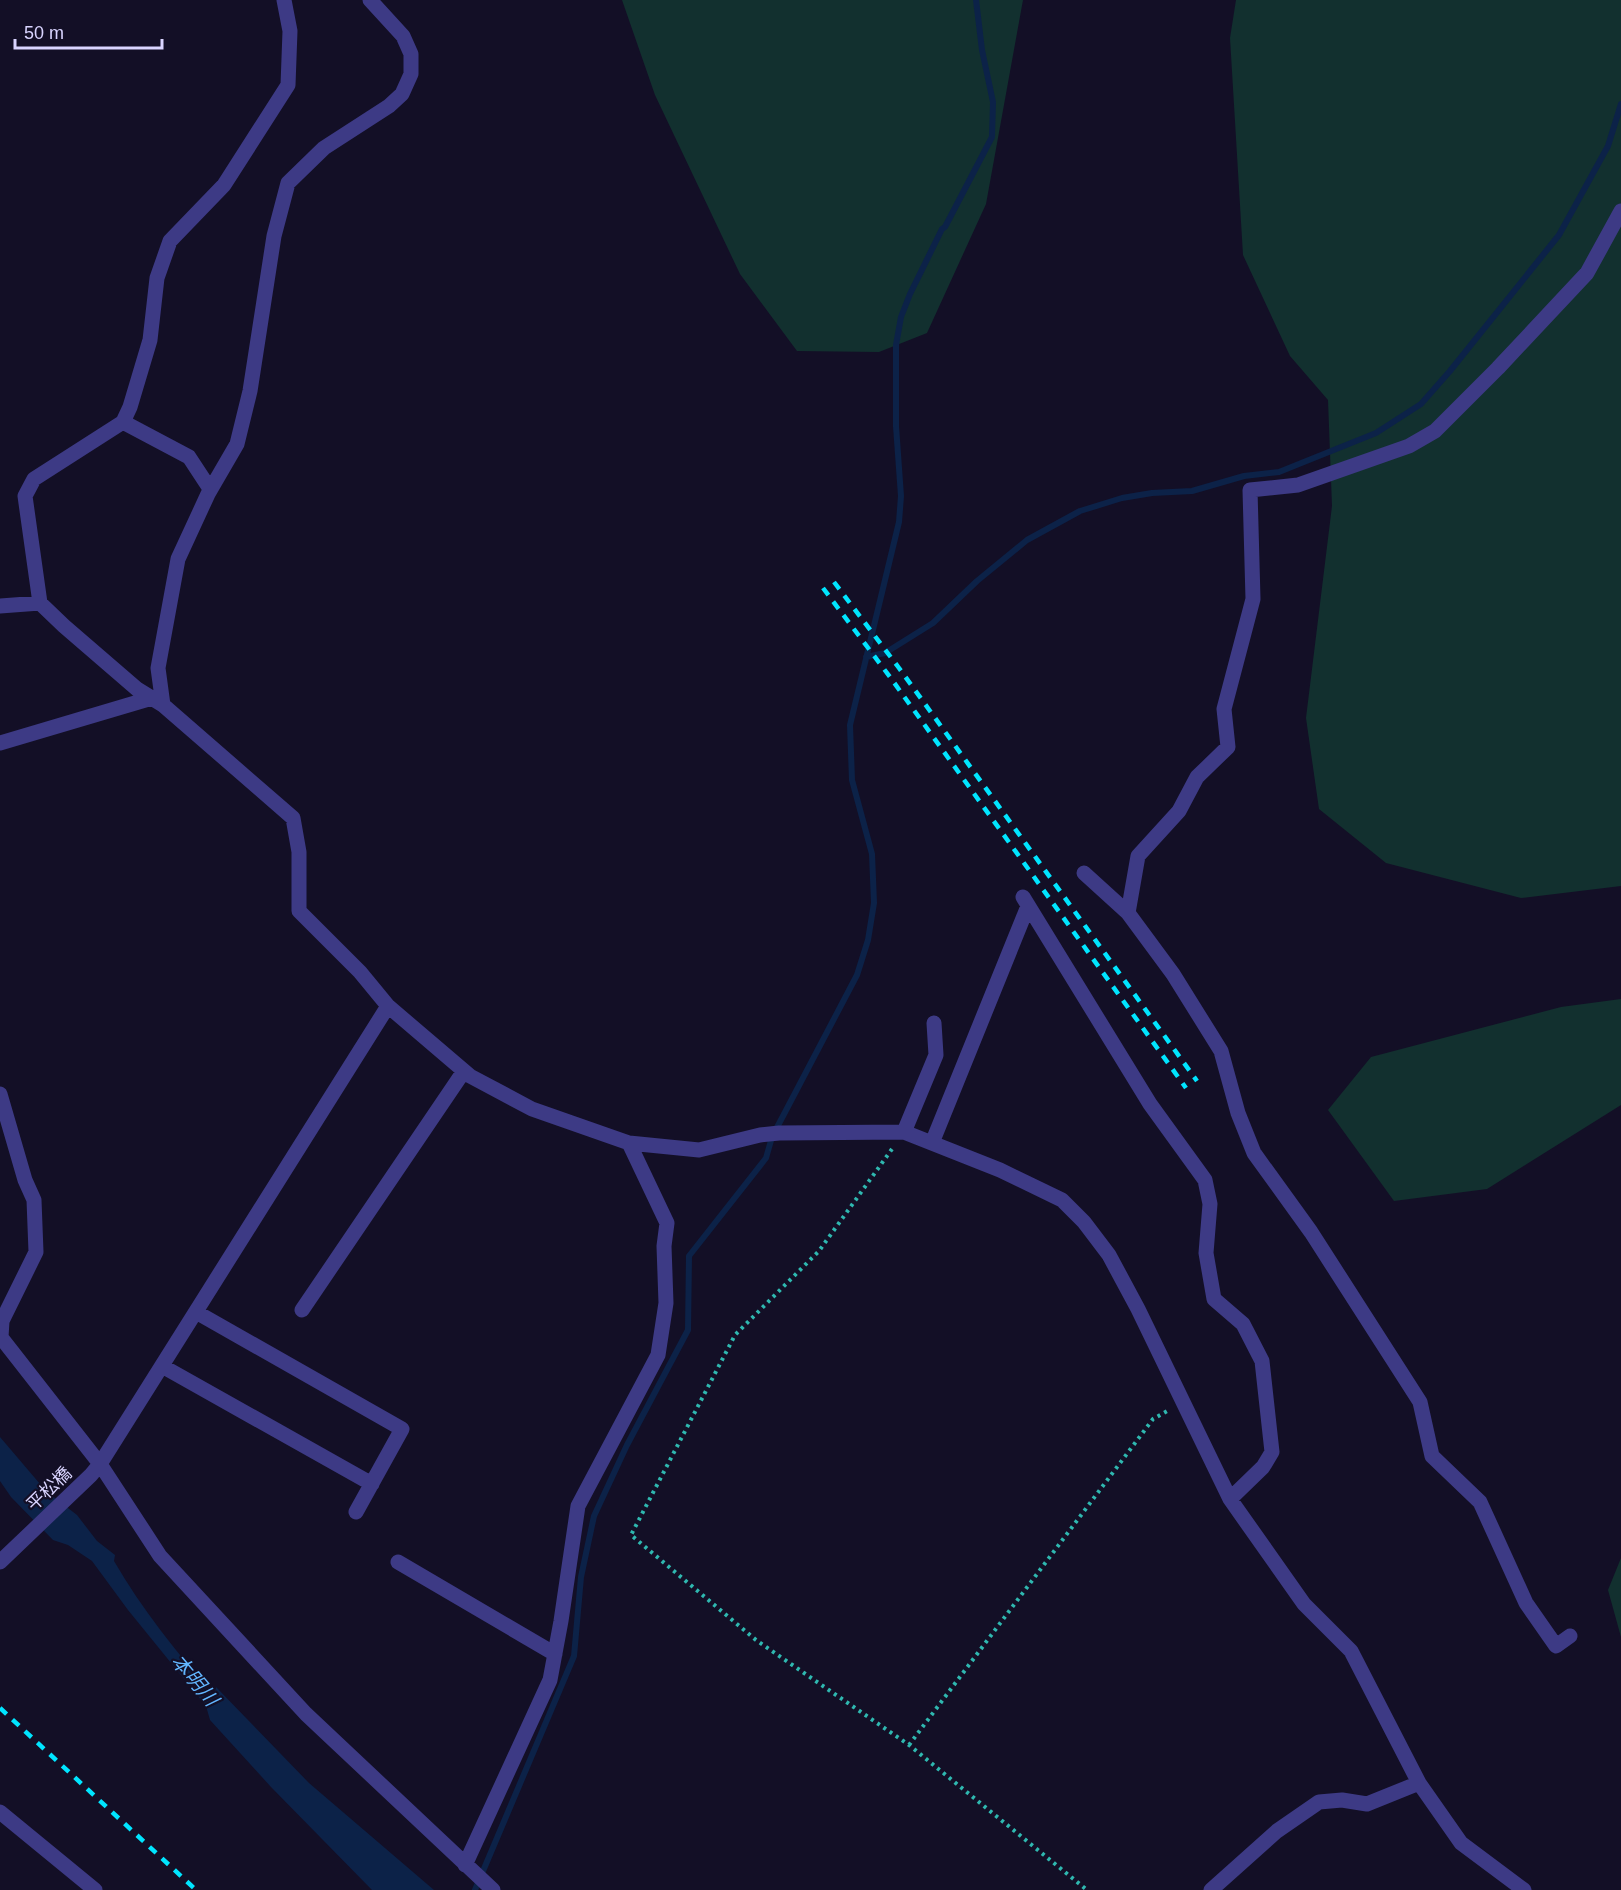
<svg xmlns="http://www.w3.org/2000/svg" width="1621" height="1890" viewBox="0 0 1621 1890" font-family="Arial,'Noto Sans JP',sans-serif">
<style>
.green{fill:#12302f}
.water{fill:#0c2248}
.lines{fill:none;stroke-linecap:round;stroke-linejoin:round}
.stream{stroke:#0c2248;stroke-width:6}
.path{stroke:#2fb8b0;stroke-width:4;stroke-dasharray:3 4.5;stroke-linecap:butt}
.minor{stroke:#3d3a85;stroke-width:15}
.rail{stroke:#00e5ff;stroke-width:4.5;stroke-dasharray:9 8;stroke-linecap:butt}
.labels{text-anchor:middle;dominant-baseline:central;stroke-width:4.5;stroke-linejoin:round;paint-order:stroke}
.street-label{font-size:18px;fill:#d9d4ff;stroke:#130f26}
.water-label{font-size:20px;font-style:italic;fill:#62b6ff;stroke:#130f26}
</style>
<rect width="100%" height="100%" fill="#130f26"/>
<path class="green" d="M 622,0 L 1023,0 L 986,204 L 927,333 L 879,352 L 797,351 L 740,274 L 655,95 Z
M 1236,0 L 1621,0 L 1621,886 L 1521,898 L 1386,863 L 1319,809 L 1306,718 L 1332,506 L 1328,400 L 1290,356 L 1243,255 L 1230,38 Z
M 1621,999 L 1621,1105 L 1487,1189 L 1394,1201 L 1328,1110 L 1371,1057 L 1561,1007 Z
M 1621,1558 L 1621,1637 L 1608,1590 Z"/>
<path class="water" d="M 0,1437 L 46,1491 L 77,1515 L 97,1541 L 115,1555 L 114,1561 C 142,1609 176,1652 213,1694 L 216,1687 L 309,1783 L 434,1890 L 372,1890 L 271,1787 L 210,1720 L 206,1706 L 128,1610 L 92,1561 L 68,1545 L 53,1540 L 11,1497 L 0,1481 Z"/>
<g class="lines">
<path class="stream" d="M 866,657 L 885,653 L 933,623 L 977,581 L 1027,540 L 1080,511 L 1122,498 L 1152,493 L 1192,491 L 1244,476 L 1279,472 L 1376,433 L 1421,404 L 1450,371 L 1559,235 L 1608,146 L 1621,104
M 475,1890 L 574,1656 L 581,1577 L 594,1516 L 627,1445 L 688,1330 L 689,1256 L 766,1158 L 772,1137 L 857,975 L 868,940 L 874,903 L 872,854 L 852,780 L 850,725 L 899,522 L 901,496 L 896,426 L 896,345 L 901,317 L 910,294 L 942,229 L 945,227 L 992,137 L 993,102 L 982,50 L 976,0"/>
<path class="path" d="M 892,1149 L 819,1251 L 735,1335 L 631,1535 L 756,1640 L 909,1745 L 1087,1890
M 909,1745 L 1153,1419 L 1169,1410"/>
<path class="minor" d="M 123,422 L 130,407 L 150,340 L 157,278 L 170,241 L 224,185 L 288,85 L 290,31 L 284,0
M 210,489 L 189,457 L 123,422 L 34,479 L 25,496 L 40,603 L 64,626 L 137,689 L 163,705 L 293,818 L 299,852 L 299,911 L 360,972 L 388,1006 L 470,1076 L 532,1109 L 629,1143 L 699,1150 L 760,1135 L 779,1133 L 904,1132 L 1000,1170 L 1062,1200 L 1084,1222 L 1109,1255 L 1138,1309 L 1230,1499 L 1304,1604 L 1351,1651 L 1419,1783 L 1461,1843 L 1524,1890
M 0,606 L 40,603
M 163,705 L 158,668 L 178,559 L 208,494 L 237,444 L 250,391 L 274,236 L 288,183 L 324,148 L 389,106 L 402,94 L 411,74 L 411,54 L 403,36 L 370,0
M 0,743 L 152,698
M 1084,873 L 1128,913
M 1023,897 L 1150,1104 L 1205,1180 L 1210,1204 L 1206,1253 L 1214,1299 L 1243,1324 L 1262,1361 L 1272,1452 L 1263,1467 L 1230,1499
M 0,1094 L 25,1180 L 34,1200 L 36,1252 L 2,1321 L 1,1337
M 904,1132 L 936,1055 L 934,1023
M 932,1143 L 1028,906
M 302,1310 L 464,1071
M 196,1312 L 402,1429 L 356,1512
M 0,1336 L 100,1464 L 160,1556 L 306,1714 L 493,1890
M 162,1366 L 372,1484
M 0,1562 L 91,1475 L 100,1464 L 388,1006
M 398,1562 L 555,1654
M 1570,1636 L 1556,1646 L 1526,1603 L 1480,1502 L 1432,1456 L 1420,1402 L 1311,1232 L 1254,1153 L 1238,1113 L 1221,1051 L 1173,974 L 1128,913 L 1138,856 L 1179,811 L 1197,777 L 1228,747 L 1224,709 L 1253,599 L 1250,490 L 1298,485 L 1409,446 L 1435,431 L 1498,368 L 1587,273 L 1621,211
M 0,1812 L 95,1890
M 465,1865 L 550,1680 L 561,1621 L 578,1506 L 658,1355 L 666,1303 L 664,1246 L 667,1223 L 629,1143
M 1211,1890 L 1277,1831 L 1319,1802 L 1342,1800 L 1367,1804 L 1419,1783"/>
<path class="rail" d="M 834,582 L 899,668 L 1197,1081
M 823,588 L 890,677 L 1186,1088
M 0,1708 L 196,1890"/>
</g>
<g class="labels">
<g class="street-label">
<text transform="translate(49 1489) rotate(-44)">平松橋</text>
</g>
<g class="water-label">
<text transform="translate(195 1680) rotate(50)">本明川</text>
</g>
</g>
<path d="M15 39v9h147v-9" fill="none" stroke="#d9d4ff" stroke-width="3"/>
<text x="24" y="39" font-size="18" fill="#d9d4ff" stroke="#130f26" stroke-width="4.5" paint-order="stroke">50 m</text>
</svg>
